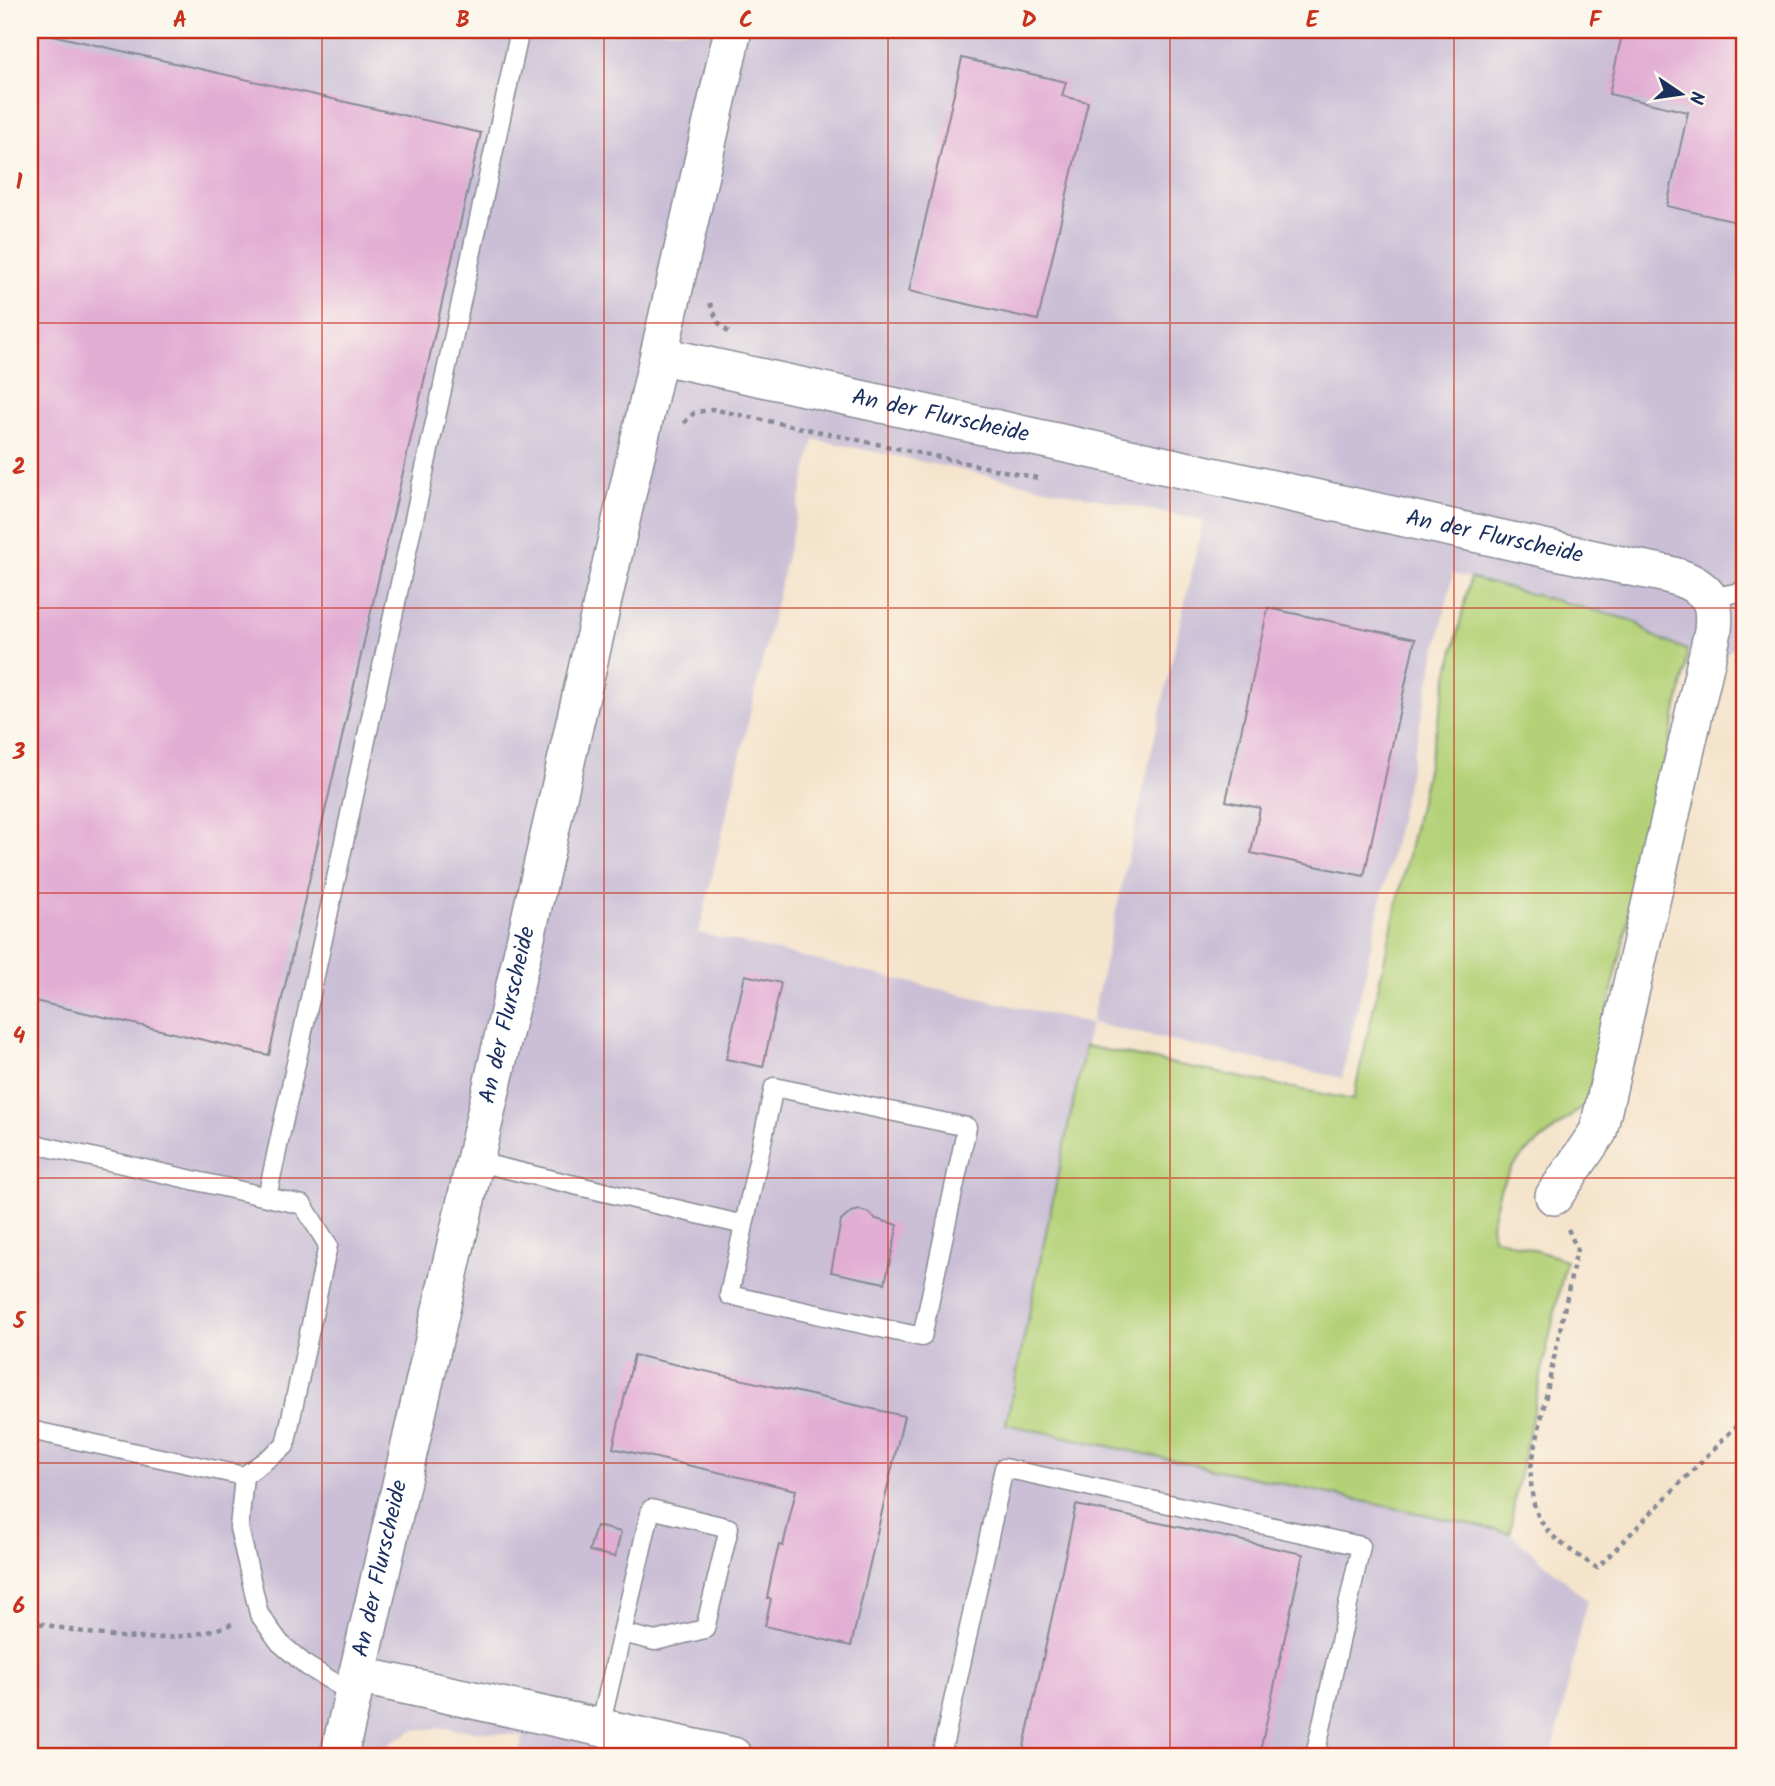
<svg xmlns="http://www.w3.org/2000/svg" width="1775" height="1786" viewBox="0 0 1775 1786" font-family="Kalam,sans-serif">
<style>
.industrial{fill:#cabfd6}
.green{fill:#b4d177;stroke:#68806a;stroke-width:2}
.building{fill:#e2add4}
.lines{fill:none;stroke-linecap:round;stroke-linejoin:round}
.service-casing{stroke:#888a95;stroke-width:21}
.minor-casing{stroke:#888a95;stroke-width:40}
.path{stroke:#888a95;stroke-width:4.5;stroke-dasharray:5 5;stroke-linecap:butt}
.service{stroke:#fff;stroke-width:18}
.minor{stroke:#fff;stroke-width:37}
.grid{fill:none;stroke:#c8321e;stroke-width:2;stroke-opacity:0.55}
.labels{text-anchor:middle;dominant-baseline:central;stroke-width:6;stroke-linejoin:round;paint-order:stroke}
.street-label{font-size:23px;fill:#1b2f5e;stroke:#fbf7ec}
.neatline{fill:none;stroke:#c8321e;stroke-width:2.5}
.grid-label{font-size:23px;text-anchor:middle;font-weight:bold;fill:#c8321e}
</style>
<rect width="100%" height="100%" fill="#fbf7ec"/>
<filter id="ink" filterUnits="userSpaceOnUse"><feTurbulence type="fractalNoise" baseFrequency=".0143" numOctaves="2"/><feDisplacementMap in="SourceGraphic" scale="14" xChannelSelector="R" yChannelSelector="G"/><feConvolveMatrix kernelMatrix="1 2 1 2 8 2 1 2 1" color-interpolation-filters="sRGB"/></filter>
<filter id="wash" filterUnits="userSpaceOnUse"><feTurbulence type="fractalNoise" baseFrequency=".00686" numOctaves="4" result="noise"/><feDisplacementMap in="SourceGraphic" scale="28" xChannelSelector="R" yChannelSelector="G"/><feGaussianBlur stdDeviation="1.57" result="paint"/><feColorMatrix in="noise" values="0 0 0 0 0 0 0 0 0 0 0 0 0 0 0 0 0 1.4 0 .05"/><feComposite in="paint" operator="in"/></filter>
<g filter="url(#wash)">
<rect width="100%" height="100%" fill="#f5e4cc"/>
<path class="industrial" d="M 30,30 L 1745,30 L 1745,638 L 1722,657 L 1687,650 L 1653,636 L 1633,620 L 1453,574 L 1342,1078 L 1091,1023 L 1203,521 L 814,439 L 699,933 L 1090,1024 L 1006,1424 L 1510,1533 L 1587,1600 L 1552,1756 L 518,1756 L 523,1736 L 443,1728 L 413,1730 L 389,1744 L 384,1756 L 30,1756 Z"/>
<path class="green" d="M 1470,578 L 1634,621 L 1653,636 L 1687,650 L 1686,669 L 1586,1104 L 1524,1154 L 1511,1169 L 1500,1189 L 1491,1225 L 1493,1237 L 1566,1260 L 1515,1496 L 1510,1533 L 1006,1424 L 1085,1046 L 1353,1100 Z"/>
<g id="blocks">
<path class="building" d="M 30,30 L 481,133 L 269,1055 L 30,1000 Z
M 1623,30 L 1745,30 L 1745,224 L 1667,206 L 1688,112 L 1609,94 Z
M 962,58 L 1066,82 L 1062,96 L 1088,102 L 1038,320 L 909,291 Z
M 1268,608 L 1415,639 L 1364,876 L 1251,853 L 1260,808 L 1226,801 Z
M 745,975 L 781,983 L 763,1067 L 726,1059 Z
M 860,1210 L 869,1213 L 876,1219 L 898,1225 L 885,1283 L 831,1272 L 841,1221 L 851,1212 Z
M 634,1355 L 904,1416 L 851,1646 L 765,1626 L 771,1599 L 767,1598 L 772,1573 L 779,1545 L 783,1546 L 796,1490 L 613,1448 Z
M 1076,1505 L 1303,1554 L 1259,1756 L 1022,1756 Z
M 596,1526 L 621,1532 L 615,1557 L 589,1551 Z"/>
</g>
</g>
<g filter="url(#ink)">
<use href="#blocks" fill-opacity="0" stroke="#888a95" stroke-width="2"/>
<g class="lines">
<g class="service-casing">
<path id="service" d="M 1710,598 L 1745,591
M 30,1143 L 267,1197
M 473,1161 L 744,1225 L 729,1295 L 922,1337 L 967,1127 L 774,1087 L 744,1225
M 30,1430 L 244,1476 L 285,1446 L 328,1245 L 303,1205 L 267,1197 L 520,30
M 244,1476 L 239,1528 L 259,1614 L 280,1643 L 307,1666 L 340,1686 L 354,1689
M 600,1727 L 651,1509 L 729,1528 L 705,1629 L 655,1641 L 622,1633
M 941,1756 L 1004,1468 L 1361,1546 L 1315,1756"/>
</g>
<g class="minor-casing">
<g id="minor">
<path id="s1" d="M 662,356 L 1626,566 C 1652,572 1693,574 1709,598 C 1715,607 1714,620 1713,631 L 1598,1132 L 1554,1196"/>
<path d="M 357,1675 L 733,1756"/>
<path id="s2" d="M 339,1756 C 466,1180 607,606 733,30"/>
</g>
</g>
<path class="path" d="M 710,303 L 718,322 L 730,334
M 684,423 L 694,413 L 712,409 L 1037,478
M 1568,1229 L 1577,1249 L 1531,1467 C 1529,1527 1551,1537 1597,1568 L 1745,1417
M 30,1621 C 98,1637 168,1649 235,1623"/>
<use href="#service" class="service"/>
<use href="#minor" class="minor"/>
</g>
</g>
<path class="grid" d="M 322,30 L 322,1756M 604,30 L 604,1756M 888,30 L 888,1756M 1170,30 L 1170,1756M 1454,30 L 1454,1756M 30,323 L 1745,323M 30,608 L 1745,608M 30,893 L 1745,893M 30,1178 L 1745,1178M 30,1463 L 1745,1463"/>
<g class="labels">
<g class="street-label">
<text stroke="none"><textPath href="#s1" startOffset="285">An der Flurscheide</textPath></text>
<text stroke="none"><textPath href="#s1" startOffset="852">An der Flurscheide</textPath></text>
<text stroke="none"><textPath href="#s2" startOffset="760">An der Flurscheide</textPath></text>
<text stroke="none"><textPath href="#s2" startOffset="192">An der Flurscheide</textPath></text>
</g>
</g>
<rect width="1775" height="1786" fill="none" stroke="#fbf7ec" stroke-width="77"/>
<g transform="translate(1681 94) rotate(103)" stroke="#fbf7ec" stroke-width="5" paint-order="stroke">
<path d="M0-5L12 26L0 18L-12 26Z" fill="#1b2f5e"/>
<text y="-10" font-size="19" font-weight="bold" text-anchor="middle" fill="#1b2f5e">N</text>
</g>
<rect x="38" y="38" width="1698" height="1710" class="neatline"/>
<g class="grid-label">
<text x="180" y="27">A</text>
<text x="463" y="27">B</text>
<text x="746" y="27">C</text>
<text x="1029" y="27">D</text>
<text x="1312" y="27">E</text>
<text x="1595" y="27">F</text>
<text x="19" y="189">1</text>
<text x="19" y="474">2</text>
<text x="19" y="759">3</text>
<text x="19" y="1043">4</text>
<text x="19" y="1328">5</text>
<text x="19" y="1613">6</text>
</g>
</svg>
